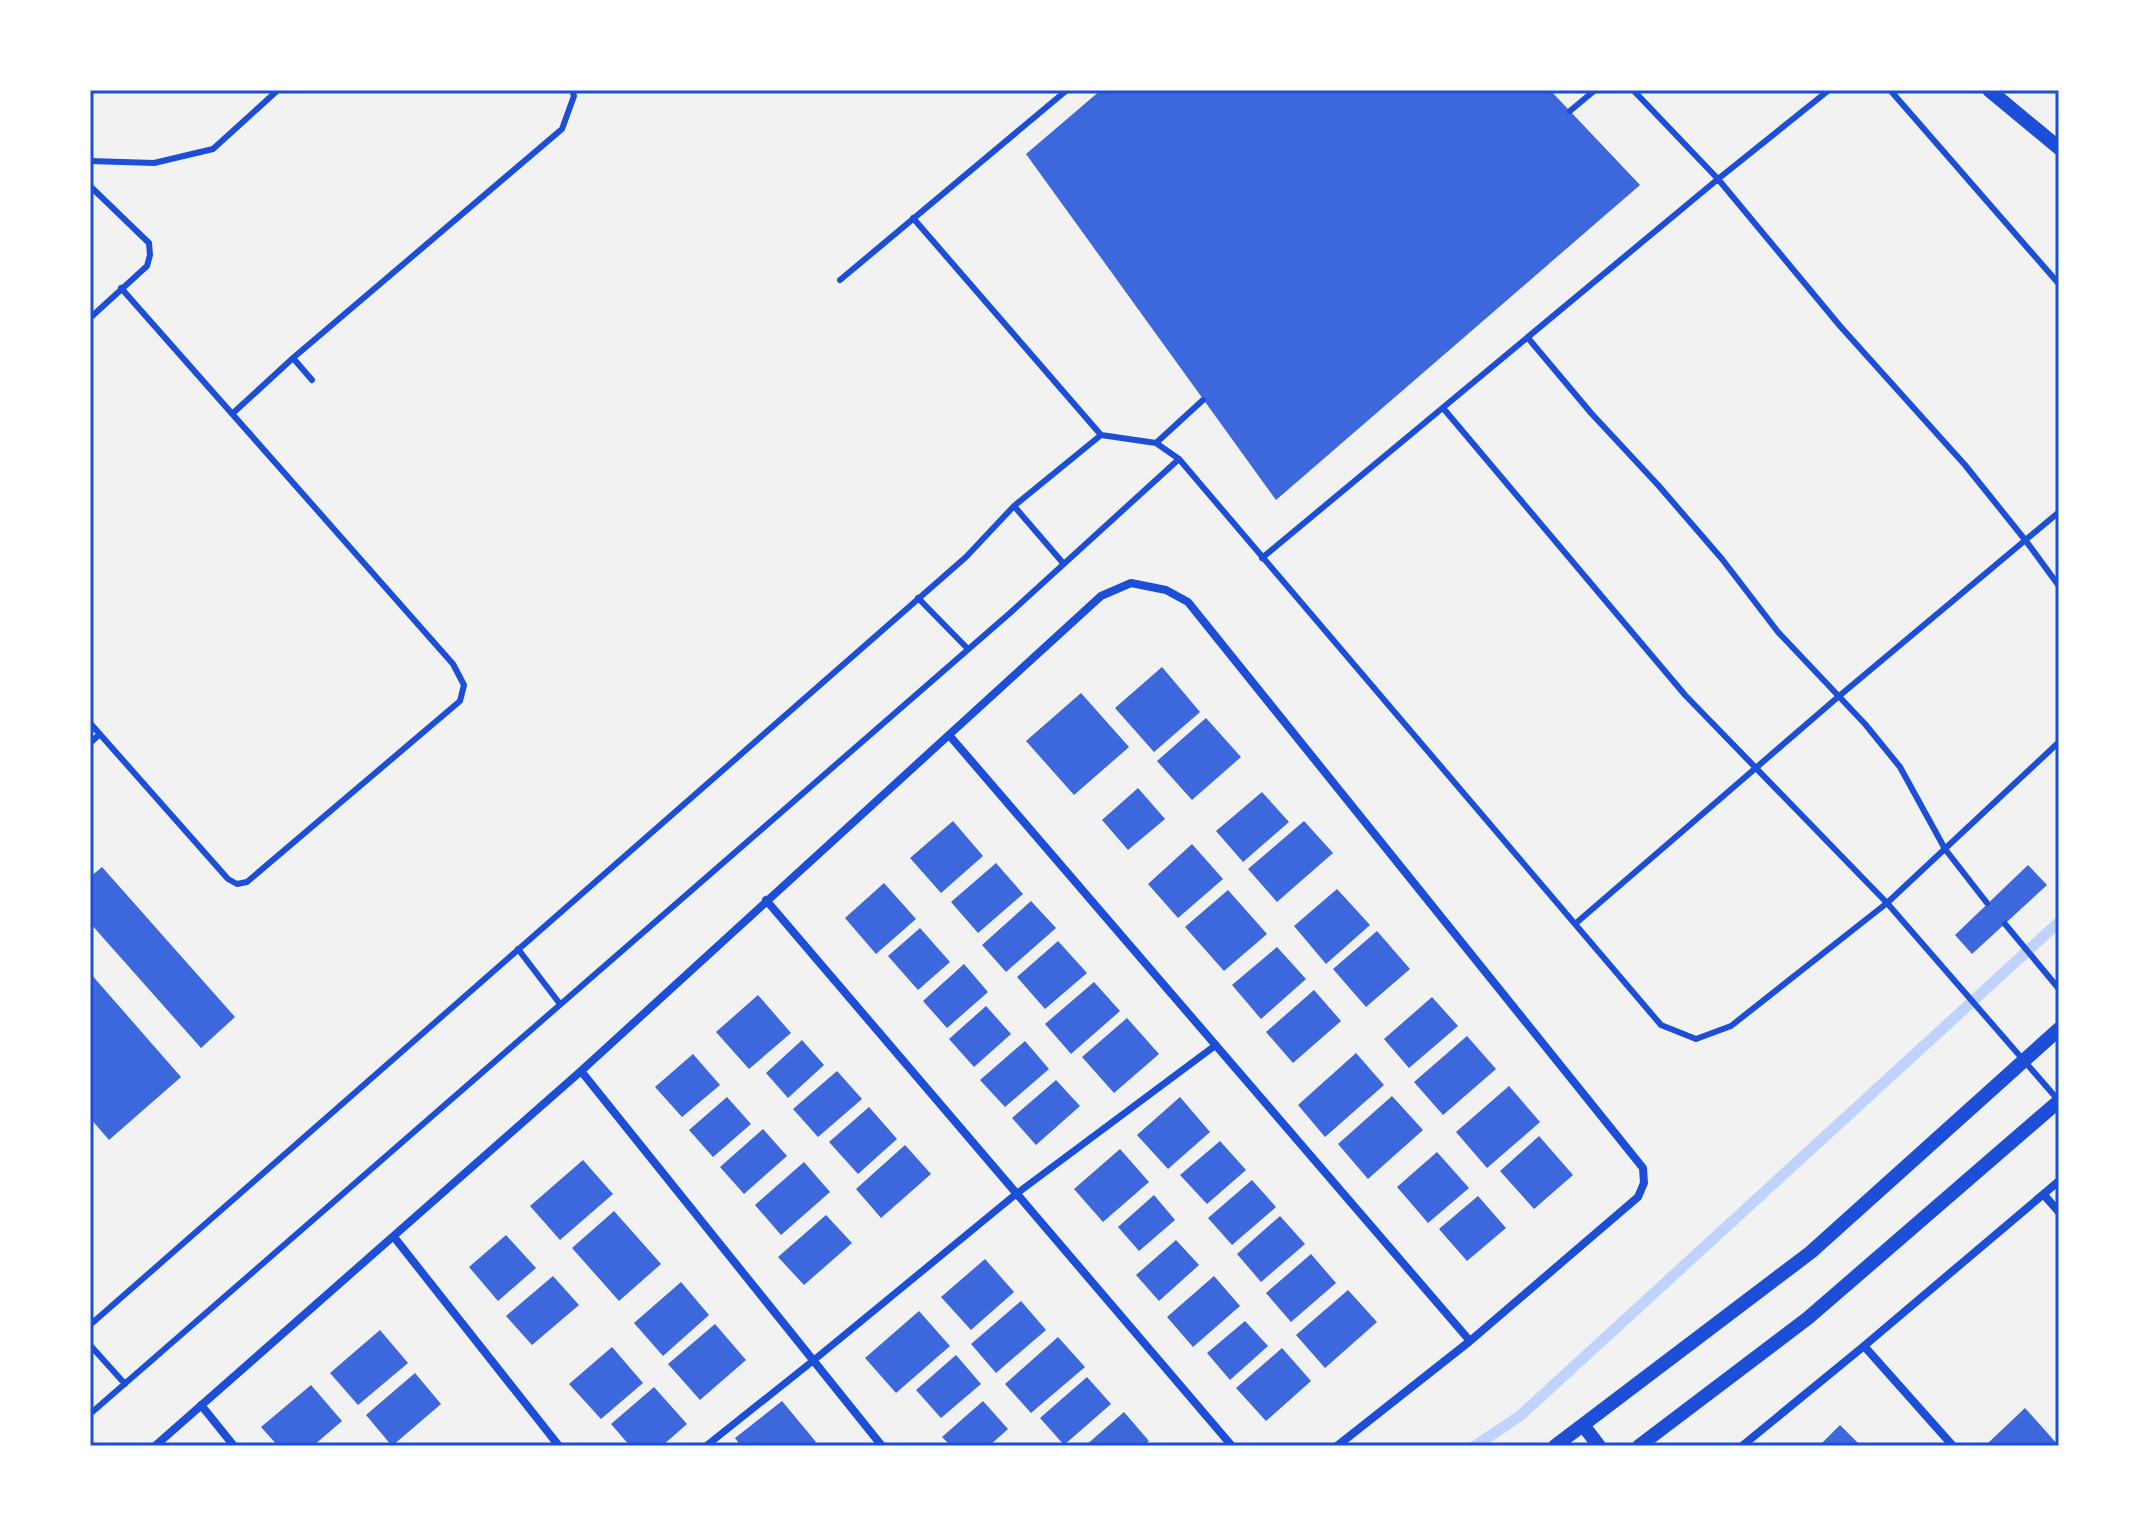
<svg xmlns="http://www.w3.org/2000/svg" width="2149" height="1536" viewBox="0 0 2149 1536" font-family="'DejaVu Sans',sans-serif">
<style>
.lines{fill:none;stroke-linecap:round;stroke-linejoin:round}
.stream{stroke:#bfd3fe;stroke-width:11}
.building{fill:#3d67dc}
.service{stroke:#1d4ed8;stroke-width:6}
.pedestrian{stroke:#1d4ed8;stroke-width:7}
.minor{stroke:#1d4ed8;stroke-width:8}
.tertiary{stroke:#1d4ed8;stroke-width:14}
.neatline{fill:none;stroke:#1d4ed8;stroke-width:3}
</style>
<rect width="100%" height="100%" fill="#f2f2f2"/>
<g class="lines">
<path class="stream" d="M 1475,1446 L 1521,1415 L 2059,922"/>
</g>
<path class="building" d="M 1101,90 L 1550,90 L 1640,185 L 1276,500 L 1026,154 Z
M 1162,667 L 1200,712 L 1154,752 L 1115,708 Z
M 1081,693 L 1129,747 L 1074,795 L 1026,741 Z
M 1206,718 L 1241,757 L 1192,800 L 1157,761 Z
M 1138,788 L 1165,819 L 1128,850 L 1102,820 Z
M 1262,792 L 1289,822 L 1243,862 L 1216,831 Z
M 953,821 L 983,856 L 941,893 L 910,858 Z
M 1304,821 L 1333,853 L 1277,902 L 1248,869 Z
M 1192,844 L 1223,879 L 1178,918 L 1148,884 Z
M 996,863 L 1023,894 L 978,933 L 951,902 Z
M 2028,865 L 2047,885 L 1972,954 L 1955,935 Z
M 102,867 L 235,1017 L 201,1048 L 90,923 L 90,877 Z
M 884,883 L 916,919 L 876,954 L 845,918 Z
M 1337,889 L 1370,925 L 1326,964 L 1294,926 Z
M 1228,890 L 1267,934 L 1224,971 L 1185,927 Z
M 1031,901 L 1056,928 L 1006,972 L 982,945 Z
M 920,928 L 950,962 L 918,990 L 888,956 Z
M 1377,931 L 1410,969 L 1366,1007 L 1333,969 Z
M 1058,941 L 1087,973 L 1045,1009 L 1017,977 Z
M 1277,947 L 1306,979 L 1261,1019 L 1232,985 Z
M 964,964 L 988,992 L 947,1028 L 923,1001 Z
M 90,973 L 181,1077 L 109,1140 L 90,1118 Z
M 1094,982 L 1120,1011 L 1071,1054 L 1045,1024 Z
M 1314,990 L 1341,1021 L 1293,1063 L 1266,1032 Z
M 758,995 L 791,1033 L 749,1069 L 716,1032 Z
M 1432,997 L 1458,1026 L 1409,1068 L 1384,1039 Z
M 986,1006 L 1011,1034 L 974,1067 L 949,1039 Z
M 1127,1018 L 1159,1054 L 1114,1093 L 1082,1057 Z
M 1467,1036 L 1496,1069 L 1443,1115 L 1414,1082 Z
M 802,1040 L 824,1065 L 788,1098 L 766,1073 Z
M 1025,1041 L 1049,1069 L 1005,1107 L 980,1080 Z
M 1356,1053 L 1384,1085 L 1325,1137 L 1298,1105 Z
M 693,1054 L 720,1085 L 682,1117 L 655,1087 Z
M 837,1071 L 862,1099 L 818,1137 L 793,1109 Z
M 1056,1080 L 1080,1106 L 1036,1145 L 1012,1118 Z
M 1509,1086 L 1540,1122 L 1487,1168 L 1456,1132 Z
M 1392,1096 L 1423,1130 L 1368,1179 L 1338,1144 Z
M 727,1097 L 751,1124 L 713,1157 L 689,1130 Z
M 1180,1097 L 1210,1132 L 1168,1169 L 1137,1135 Z
M 869,1107 L 897,1139 L 858,1174 L 829,1142 Z
M 763,1129 L 787,1156 L 744,1194 L 720,1167 Z
M 1539,1136 L 1573,1175 L 1534,1209 L 1500,1171 Z
M 1220,1141 L 1246,1170 L 1207,1204 L 1180,1175 Z
M 905,1145 L 931,1174 L 881,1218 L 856,1189 Z
M 1120,1149 L 1149,1182 L 1103,1222 L 1074,1189 Z
M 1437,1152 L 1469,1188 L 1428,1223 L 1397,1187 Z
M 583,1160 L 613,1194 L 560,1240 L 530,1206 Z
M 804,1162 L 830,1192 L 781,1235 L 755,1205 Z
M 1252,1180 L 1276,1207 L 1232,1245 L 1208,1218 Z
M 1154,1195 L 1175,1220 L 1139,1251 L 1118,1227 Z
M 1478,1196 L 1506,1228 L 1467,1261 L 1439,1229 Z
M 614,1211 L 661,1264 L 619,1301 L 572,1248 Z
M 826,1215 L 852,1243 L 804,1285 L 778,1257 Z
M 1280,1216 L 1305,1244 L 1261,1282 L 1237,1254 Z
M 506,1235 L 536,1268 L 498,1301 L 469,1267 Z
M 1176,1240 L 1199,1265 L 1159,1301 L 1136,1275 Z
M 1311,1254 L 1336,1283 L 1291,1322 L 1266,1293 Z
M 985,1259 L 1014,1292 L 971,1330 L 941,1297 Z
M 553,1276 L 579,1305 L 532,1345 L 506,1316 Z
M 1214,1276 L 1240,1306 L 1193,1347 L 1167,1317 Z
M 681,1282 L 709,1315 L 663,1356 L 634,1323 Z
M 1348,1290 L 1377,1322 L 1325,1368 L 1296,1335 Z
M 1021,1301 L 1046,1330 L 996,1373 L 971,1344 Z
M 919,1311 L 950,1346 L 896,1393 L 865,1358 Z
M 1245,1321 L 1268,1346 L 1230,1380 L 1207,1353 Z
M 715,1324 L 746,1360 L 700,1400 L 668,1364 Z
M 380,1330 L 408,1363 L 358,1405 L 330,1373 Z
M 1058,1337 L 1085,1367 L 1031,1413 L 1005,1384 Z
M 612,1347 L 643,1383 L 601,1419 L 569,1384 Z
M 1282,1348 L 1311,1381 L 1266,1421 L 1236,1388 Z
M 956,1355 L 981,1384 L 941,1418 L 916,1390 Z
M 415,1373 L 441,1404 L 392,1446 L 366,1415 Z
M 1087,1377 L 1111,1404 L 1064,1445 L 1040,1418 Z
M 311,1385 L 342,1421 L 313,1446 L 278,1446 L 261,1427 Z
M 654,1387 L 687,1424 L 662,1446 L 630,1446 L 611,1424 Z
M 782,1401 L 816,1442 L 810,1446 L 741,1446 L 735,1438 Z
M 983,1401 L 1008,1429 L 989,1446 L 951,1446 L 942,1437 Z
M 2025,1408 L 2059,1446 L 1991,1446 L 1988,1443 Z
M 1124,1412 L 1149,1441 L 1143,1446 L 1085,1446 Z
M 1840,1425 L 1861,1446 L 1819,1446 Z"/>
<g class="lines">
<path class="service" d="M 1633,90 L 1718,179 L 1840,326 L 1965,465 L 2026,541 L 2059,586
M 1890,90 L 2059,284
M 1570,111 L 1595,90
M 90,161 L 154,163 L 213,149 L 278,90
M 90,186 L 149,243 L 150,255 L 147,266 L 90,318
M 913,218 L 1101,435 L 1156,443 L 1179,459 L 1661,1025 L 1696,1039 L 1731,1026 L 1887,903 L 2059,742
M 840,280 L 1067,90
M 1528,338 L 1591,413 L 1658,485 L 1722,559 L 1778,632 L 1865,724 L 1900,767 L 1945,849 L 1987,903
M 293,358 L 312,380
M 1443,408 L 1685,695 L 1887,903 L 2059,1101
M 232,414 L 293,358 L 562,129 L 574,96 L 572,90
M 1156,443 L 1203,400
M 1014,506 L 1063,563
M 1262,558 L 1718,179 L 1829,90
M 918,598 L 967,648
M 90,723 L 228,879 L 237,884 L 247,882 L 460,701 L 464,685 L 453,664 L 121,288
M 90,743 L 100,734
M 1575,924 L 1838,697 L 2059,512
M 2005,924 L 2059,989
M 518,949 L 560,1004
M 90,1325 L 966,557 L 1014,506 L 1101,435
M 90,1345 L 125,1384
M 90,1414 L 1010,613 L 1179,459"/>
<path class="pedestrian" d="M 706,1446 L 814,1360 L 1016,1194 L 1216,1045"/>
<path class="minor" d="M 949,735 L 1470,1341
M 766,900 L 1232,1446
M 581,1071 L 882,1446
M 2044,1195 L 2059,1212
M 394,1237 L 559,1446
M 1864,1346 L 1953,1446
M 201,1405 L 234,1446
M 155,1446 L 581,1071 L 1101,596 L 1131,583 L 1166,590 L 1188,602 L 1643,1168 L 1644,1183 L 1638,1197 L 1470,1341 L 1337,1446
M 1742,1446 L 1864,1346 L 2059,1181"/>
<path class="tertiary" d="M 1989,90 L 2059,148
M 1583,1425 L 1599,1446
M 1555,1446 L 1811,1252 L 2059,1029
M 1639,1446 L 1808,1318 L 2059,1101"/>
</g>
<rect width="2149" height="1536" fill="none" stroke="#ffffff" stroke-width="184"/>
<rect x="92" y="92" width="1965" height="1352" class="neatline"/>
</svg>
